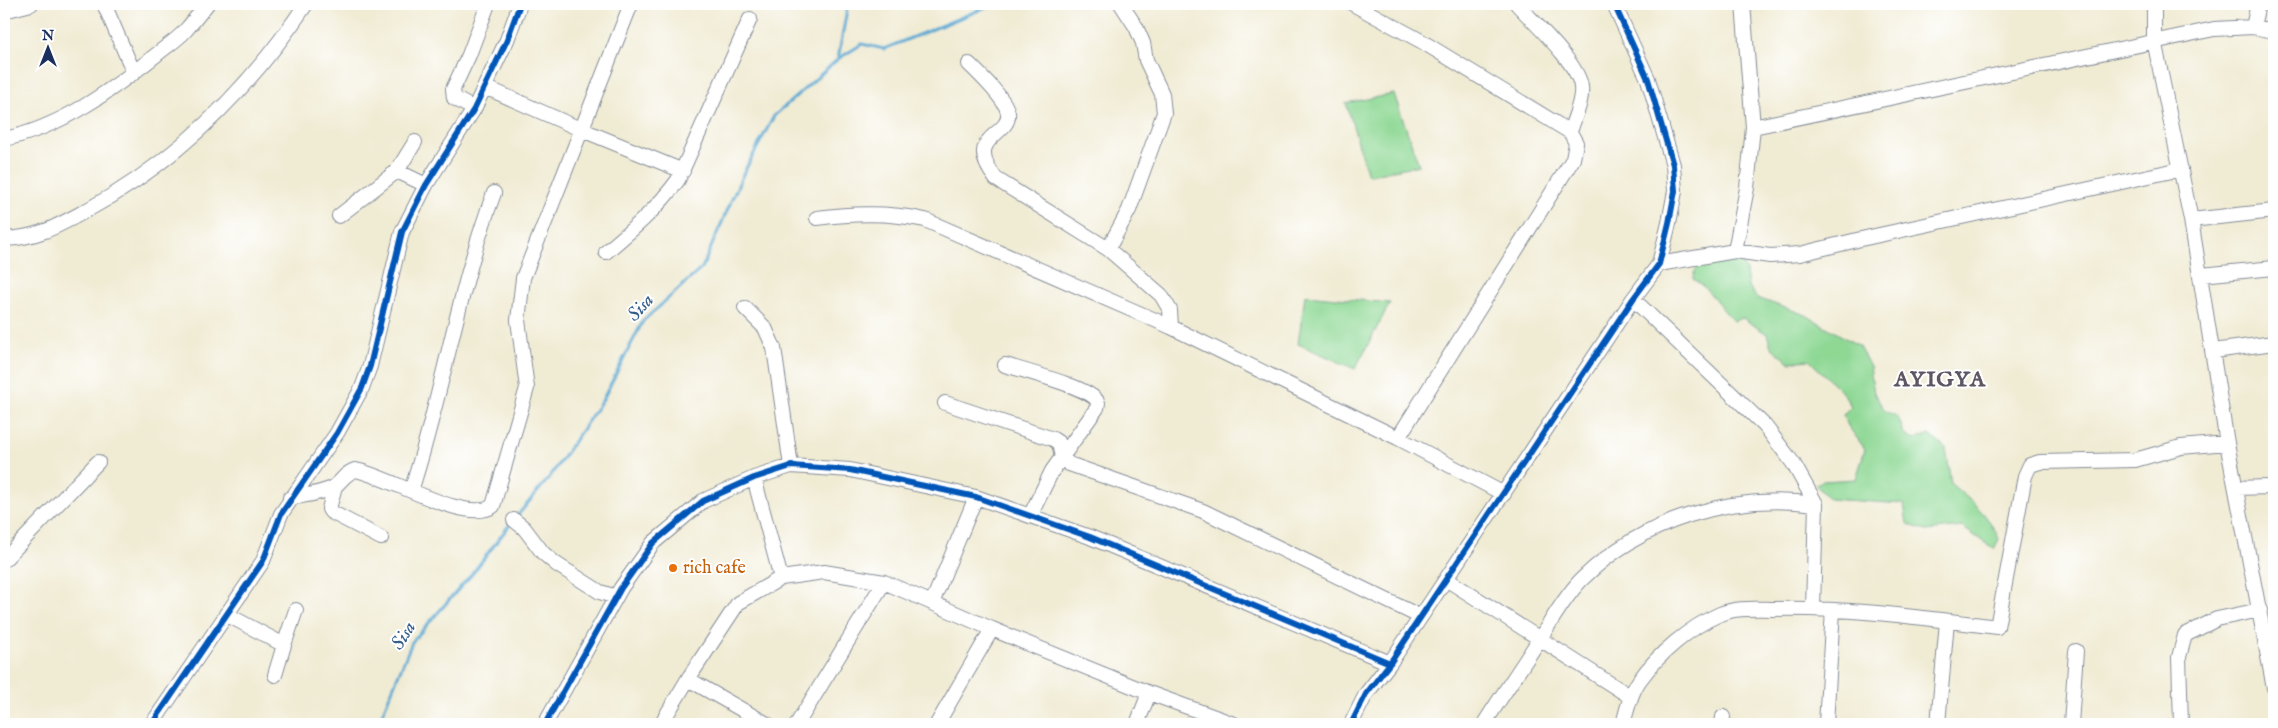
<svg xmlns="http://www.w3.org/2000/svg" width="2278" height="728" viewBox="0 0 2278 728" font-family="'IM FELL English',serif">
<style>
.green{fill:#8ed894;stroke:#548479}
.lines{fill:none;stroke-linecap:round;stroke-linejoin:round}
.stream{stroke:#59a8d3;stroke-width:3}
.minor-casing{stroke:#868d98;stroke-width:16}
.minor{stroke:#fff;stroke-width:14}
.cycleway-casing{stroke:#fff;stroke-width:9}
.cycleway{stroke:#0057b8;stroke-width:6}
.food-dot{fill:#e8710a;stroke:#fff;stroke-width:2}
.labels{text-anchor:middle;dominant-baseline:central;stroke-width:4;stroke-linejoin:round;paint-order:stroke}
.food-label{font-size:18px;fill:#c56008;stroke:#fff;text-anchor:start}
.water-label{font-size:19px;font-style:italic;fill:#345f8d;stroke:#fff}
.district-label{font-size:22px;font-weight:bold;letter-spacing:1px;fill:#5f5663;stroke:#fff}
</style>
<rect width="100%" height="100%" fill="#fff"/>
<filter id="ink" filterUnits="userSpaceOnUse"><feTurbulence type="fractalNoise" baseFrequency=".02" numOctaves="2"/><feDisplacementMap in="SourceGraphic" scale="10" xChannelSelector="R" yChannelSelector="G"/><feConvolveMatrix kernelMatrix="1 2 1 2 8 2 1 2 1" color-interpolation-filters="sRGB"/></filter>
<filter id="wash" filterUnits="userSpaceOnUse"><feTurbulence type="fractalNoise" baseFrequency=".0096" numOctaves="4" result="noise"/><feDisplacementMap in="SourceGraphic" scale="20" xChannelSelector="R" yChannelSelector="G"/><feGaussianBlur stdDeviation="1.12" result="paint"/><feColorMatrix in="noise" values="0 0 0 0 0 0 0 0 0 0 0 0 0 0 0 0 0 1.4 0 .05"/><feComposite in="paint" operator="in"/></filter>
<g filter="url(#wash)">
<rect width="100%" height="100%" fill="#f0ebd3"/>
<path class="green" d="M 1394,94 L 1419,165 L 1368,175 L 1346,103 Z
M 1728,254 L 1754,257 L 1742,264 L 1746,271 L 1748,286 L 1757,298 L 1806,315 L 1859,346 L 1870,367 L 1874,393 L 1885,411 L 1898,417 L 1905,435 L 1914,440 L 1919,437 L 1929,435 L 1946,448 L 1951,484 C 1971,501 1989,514 1999,539 L 1994,549 L 1962,527 L 1926,531 L 1907,524 L 1904,504 L 1829,499 L 1815,484 L 1823,481 L 1856,479 L 1865,449 L 1848,426 L 1843,415 L 1851,406 L 1841,391 L 1809,360 L 1789,362 L 1771,347 L 1767,334 L 1743,318 L 1733,321 C 1719,306 1710,289 1693,279 C 1694,261 1714,258 1728,254 Z
M 1305,295 L 1390,303 L 1355,369 L 1298,344 Z"/>
<g class="lines">
<path class="stream" d="M 838,59 L 848,4
M 517,516 L 549,478 L 603,399 L 643,321 L 702,268 L 743,174 L 774,116 L 838,59 L 862,44 L 884,49 L 994,4
M 378,724 L 412,642 L 472,574 L 511,523"/>
</g>
</g>
<g filter="url(#ink)">
<g class="lines">
<g class="minor-casing">
<path id="minor" d="M 104,4 L 134,73
M 1353,4 L 1421,41 L 1570,132 L 1576,143 L 1573,159 L 1398,438
M 1517,4 C 1533,22 1579,64 1581,87 C 1583,101 1574,118 1570,132
M 2154,4 L 2154,40 L 2191,220 L 2227,443 L 2274,688
M 4,11 L 31,4
M 2253,27 L 2258,4
M 969,64 C 979,74 1006,99 1008,113 C 1011,137 962,135 996,179 L 1108,249 L 1161,295 L 1170,310 L 1171,327
M 485,87 L 580,129 L 683,171
M 474,109 L 454,98 L 453,89 L 469,55 L 488,4
M 1753,127 L 2214,29 L 2253,27 L 2274,31
M 4,139 C 60,128 112,90 156,55 C 165,47 177,40 185,31 C 193,22 200,13 207,4
M 397,171 L 426,185
M 339,216 L 397,171 L 415,142
M 817,218 C 853,213 889,212 925,220 L 1171,327 L 1398,438 L 1504,494
M 2191,220 L 2274,211
M 4,239 C 39,238 59,225 89,209 C 178,160 250,88 306,4
M 1108,249 L 1129,210 L 1164,113 L 1162,94 L 1146,60 L 1143,43 L 1136,27 L 1121,4
M 1735,251 L 1747,188 L 1753,127 L 1743,4
M 606,252 C 632,230 658,208 678,180 L 750,19
M 1659,264 L 1735,251 L 1770,256 L 1800,254 L 1861,239 L 2181,169
M 2201,275 L 2274,268
M 1633,299 L 1765,426 L 1793,463 L 1816,504 L 1813,608
M 745,308 L 765,328 L 774,348 L 791,466
M 2213,351 L 2274,343
M 1005,365 C 1021,370 1095,389 1098,403 L 1097,408 L 1052,471 L 1030,516
M 945,403 L 1053,439 L 1059,443 L 1062,457 L 1069,464 L 1203,511 L 1421,617
M 754,478 L 781,578
M 335,486 L 329,509 L 331,512 L 381,538
M 2236,488 L 2270,487 L 2274,490
M 411,491 C 443,393 458,289 494,193
M 290,498 C 304,495 322,494 334,487 C 342,481 345,473 355,470 C 387,475 466,525 493,506 L 527,388 L 518,320 L 523,278 L 631,4
M 514,520 L 524,528 L 543,553 L 556,564 L 600,592 L 616,597
M 4,560 L 98,462
M 1446,579 L 1631,697
M 932,603 L 976,497
M 226,614 L 284,645 L 275,675
M 284,645 L 296,610
M 688,679 L 767,724
M 152,724 L 263,561 L 281,514 L 337,433 L 362,388 L 370,366 L 402,232 L 426,185 L 474,109 L 507,40 L 520,4
M 545,724 L 621,588 L 653,543 L 703,501 L 754,478 L 791,466 L 850,470 L 976,497 L 1090,537 L 1390,663
M 661,724 L 688,679 L 738,603 L 781,578 L 824,572 L 884,582 L 992,629 L 1149,693 L 1234,724
M 797,724 L 884,582
M 937,724 L 992,629
M 1137,724 L 1149,693
M 1351,724 L 1366,694 L 1390,663 L 1633,299 L 1659,264 L 1669,223 L 1675,191 L 1673,165 L 1648,79 L 1614,4
M 1484,724 C 1502,695 1522,667 1540,638 C 1553,619 1565,596 1582,579 C 1642,520 1733,492 1816,504
M 1623,724 C 1627,710 1630,694 1639,681 C 1658,654 1690,627 1720,614 C 1736,607 1756,609 1773,609 C 1848,607 1923,618 1997,627 L 2025,476 L 2030,465 L 2040,462 L 2135,460 L 2181,447 L 2227,443
M 1722,724 L 1723,717
M 1826,724 L 1833,610
M 1938,724 L 1947,621
M 2071,724 L 2076,651
M 2181,724 L 2179,657 L 2185,635 L 2217,619 L 2260,610"/>
</g>
<use href="#minor" class="minor"/>
<g class="cycleway-casing">
<path id="cycleway" d="M 152,724 L 263,561 L 281,514 L 337,433 L 362,388 L 370,366 L 402,232 L 426,185 L 474,109 L 507,40 L 520,4
M 545,724 L 621,588 L 653,543 L 703,501 L 754,478 L 791,466 L 850,470 L 976,497 L 1090,537 L 1390,663
M 1351,724 L 1366,694 L 1390,663 L 1633,299 L 1659,264 L 1669,223 L 1675,191 L 1673,165 L 1648,79 L 1614,4"/>
</g>
<use href="#cycleway" class="cycleway"/>
</g>
</g>
<circle class="food-dot" cx="673" cy="568" r="5"/>
<g class="labels">
<g class="food-label">
<text x="683" y="568">rich cafe</text>
</g>
<g class="water-label">
<text transform="translate(641 308) rotate(-48)">Sisa</text>
<text transform="translate(404 636) rotate(-58)">Sisa</text>
</g>
<g class="district-label">
<text x="1940" y="380">AYIGYA</text>
</g>
</g>
<rect width="2278" height="728" fill="none" stroke="#fff" stroke-width="20"/>
<g transform="translate(48 48)" stroke="#ffffff" stroke-width="4" paint-order="stroke">
<path d="M0-4L9 19L0 12L-9 19Z" fill="#1b2f5e"/>
<text y="-8" font-size="14" font-weight="bold" text-anchor="middle" fill="#1b2f5e">N</text>
</g>
</svg>
